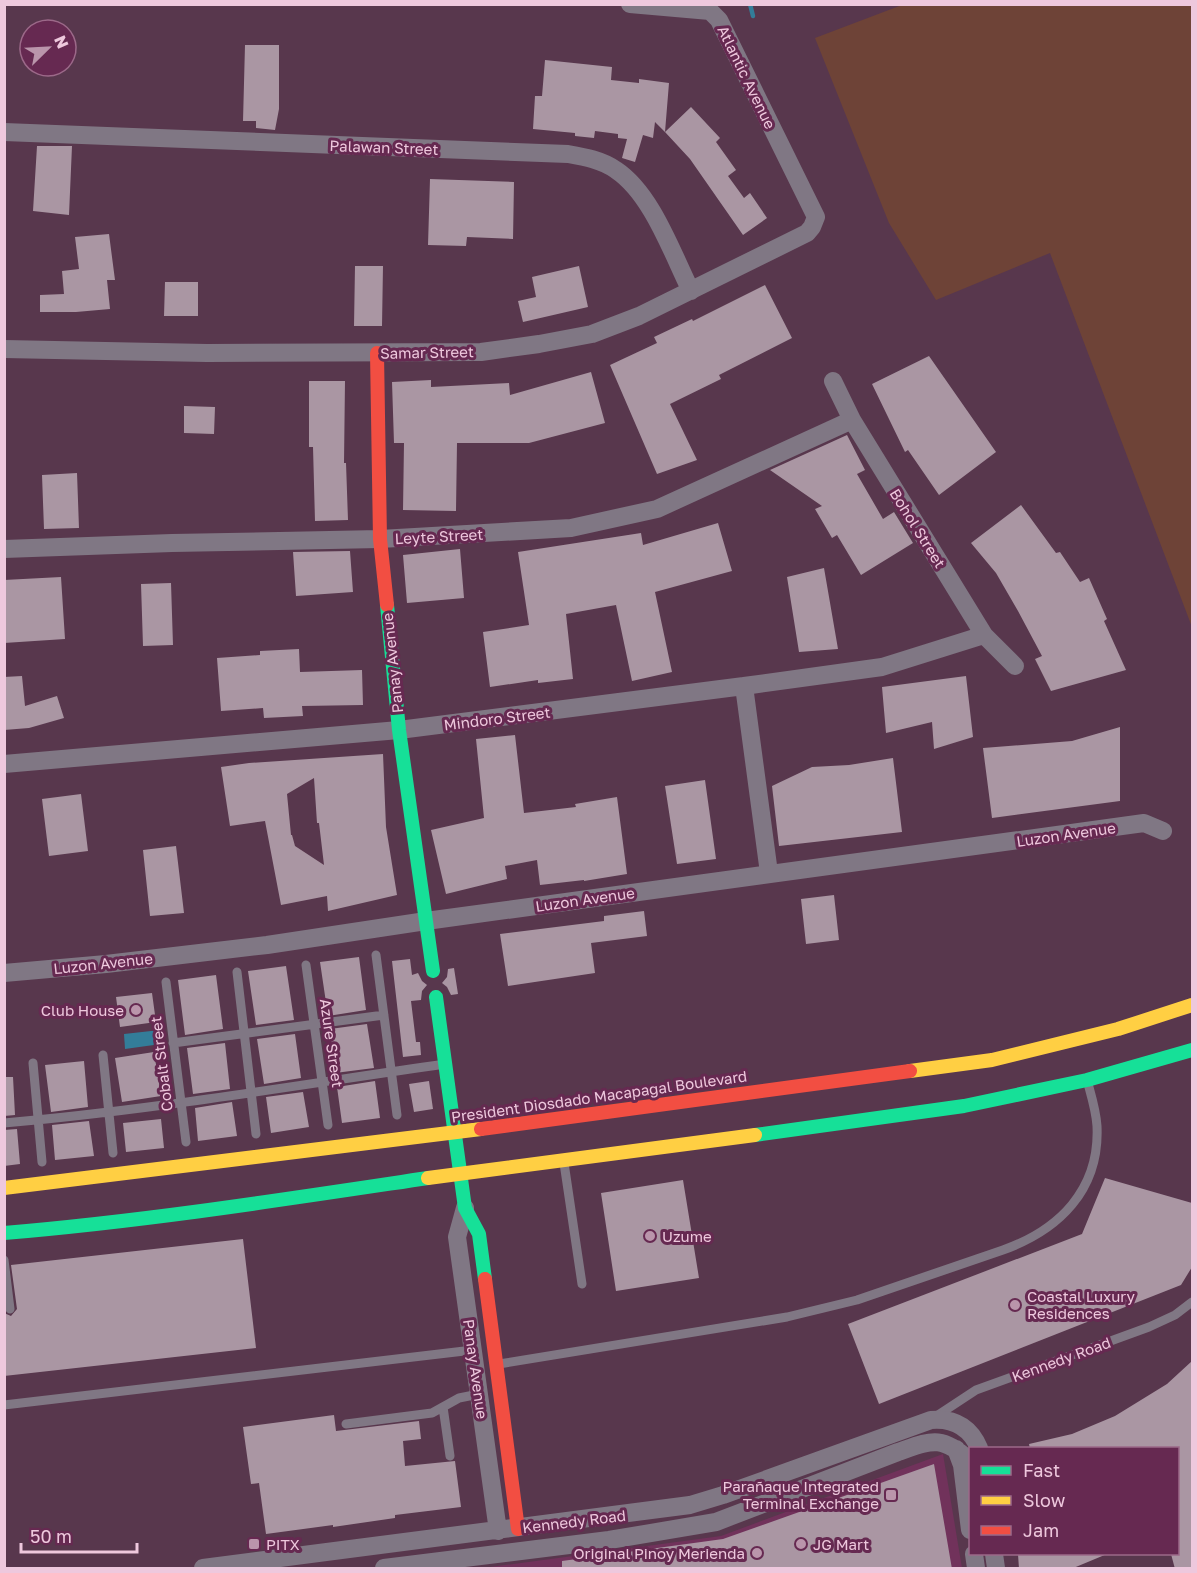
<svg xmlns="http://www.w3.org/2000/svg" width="1197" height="1573" viewBox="0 0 1197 1573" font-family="'Golos Text',sans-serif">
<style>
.built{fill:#71325b}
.green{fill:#6e4337}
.water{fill:#337d99}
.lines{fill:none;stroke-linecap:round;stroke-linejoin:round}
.stream{stroke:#337d99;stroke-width:4.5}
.building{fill:#aa96a3;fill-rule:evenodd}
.lane{stroke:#807784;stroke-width:9}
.street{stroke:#807784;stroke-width:18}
.fast{stroke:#16e098;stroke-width:14}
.slow{stroke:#ffcf43;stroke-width:14}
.jam{stroke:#f24e42;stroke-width:14}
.poi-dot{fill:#ba95ab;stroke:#662951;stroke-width:2}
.labels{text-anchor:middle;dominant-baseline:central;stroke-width:6;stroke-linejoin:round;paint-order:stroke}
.street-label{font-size:15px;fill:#eec8dd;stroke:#662951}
.poi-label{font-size:15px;fill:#eec8dd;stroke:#662951;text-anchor:start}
</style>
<rect width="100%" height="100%" fill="#58374d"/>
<path class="built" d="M 943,1454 L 962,1568 L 483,1568 L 721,1536 Z"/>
<path class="green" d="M 902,5 L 1192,5 L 1192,627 L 1050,253 L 936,300 L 889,223 L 815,38 Z"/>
<path class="water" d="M 160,1030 L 161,1044 L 125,1049 L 124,1034 Z"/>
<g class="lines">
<path class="stream" d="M 750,4 L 753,16"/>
</g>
<path class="building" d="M 245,45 L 279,45 L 279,109 L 275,130 L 256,128 L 256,121 L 243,121 Z
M 545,60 L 612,67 L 611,80 L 639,83 L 639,79 L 669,83 L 665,132 L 655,122 L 653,138 L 643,135 L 635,162 L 622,158 L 627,139 L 618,138 L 618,134 L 595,131 L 594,138 L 575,136 L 575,133 L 533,129 L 535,96 L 542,96 Z
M 691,107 L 720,138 L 716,142 L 736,170 L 728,176 L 744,198 L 750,193 L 767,218 L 743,235 L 690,159 L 665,132 Z
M 37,146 L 72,146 L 69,215 L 33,211 Z
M 430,179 L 514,182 L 513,239 L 467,237 L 466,246 L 428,245 Z
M 109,234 L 115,280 L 107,280 L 110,309 L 76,312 L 40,312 L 40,295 L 64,294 L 62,271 L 79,269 L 75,237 Z
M 355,266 L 383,266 L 382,326 L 354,326 Z
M 579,266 L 588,307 L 523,322 L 518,301 L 536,297 L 532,277 Z
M 165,282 L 198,282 L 198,316 L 164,316 Z
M 765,285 L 792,338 L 719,375 L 721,379 L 670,404 L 697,460 L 657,474 L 610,365 L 657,343 L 654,337 L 692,319 L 693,321 Z
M 929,356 L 996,452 L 939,495 L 908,450 L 905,452 L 872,384 Z
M 591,372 L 605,423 L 529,443 L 457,443 L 456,511 L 403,510 L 404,443 L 394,443 L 392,382 L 431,380 L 431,387 L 509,383 L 510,395 Z
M 309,381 L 345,381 L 344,463 L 346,463 L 348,520 L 315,521 L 313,447 L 309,447 Z
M 184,406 L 215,407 L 214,434 L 184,433 Z
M 847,435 L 865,470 L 857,474 L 883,519 L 894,512 L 913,543 L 861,575 L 837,535 L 832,538 L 815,509 L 822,506 L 770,470 Z
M 77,473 L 79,528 L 44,529 L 42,475 Z
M 1021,505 L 1056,553 L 1060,552 L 1080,582 L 1089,578 L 1107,619 L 1104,621 L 1126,670 L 1051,691 L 1035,659 L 1042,656 L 1018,611 L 996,573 L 971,543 Z
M 718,523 L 732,571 L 655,592 L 672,672 L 632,681 L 616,605 L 566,614 L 573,679 L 538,683 L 538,680 L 490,687 L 483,632 L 529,625 L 518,552 L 641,533 L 643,545 Z
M 460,549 L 464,598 L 407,603 L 403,555 Z
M 350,551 L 353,592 L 296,596 L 293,552 Z
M 824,568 L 838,649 L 799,652 L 787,577 Z
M 61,577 L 65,639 L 4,643 L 4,580 Z
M 171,583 L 173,645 L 143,646 L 141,584 Z
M 299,649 L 300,672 L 362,670 L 363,705 L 302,706 L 303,716 L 264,718 L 263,708 L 221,711 L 217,658 L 260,655 L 260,651 Z
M 22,676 L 25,706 L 57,696 L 64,718 L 29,728 L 4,730 L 4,677 Z
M 966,676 L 973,737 L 934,749 L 932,722 L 886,733 L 882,687 Z
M 1120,727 L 1120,801 L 992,818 L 983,748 L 1072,741 Z
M 515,735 L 524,813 L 576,807 L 575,804 L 617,797 L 627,874 L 584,881 L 584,880 L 540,885 L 537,860 L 505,866 L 507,879 L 446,894 L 431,830 L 484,818 L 476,739 Z
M 383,754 L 386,827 L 397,895 L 328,911 L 327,896 L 281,905 L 265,821 L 230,826 L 221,767 L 249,763 ZM 314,778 L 317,823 L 319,823 L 324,865 L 295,846 L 292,835 L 291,835 L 287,794 Z
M 893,758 L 902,832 L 779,846 L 772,786 L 812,767 L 849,765 Z
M 705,780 L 716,859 L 677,864 L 665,786 Z
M 81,794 L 88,851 L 49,856 L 42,799 Z
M 176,846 L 184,913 L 150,916 L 143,850 Z
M 834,895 L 839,940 L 806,944 L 801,899 Z
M 644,911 L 647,936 L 591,943 L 595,973 L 508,986 L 500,934 L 604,921 L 604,916 Z
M 359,957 L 366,1010 L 328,1016 L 320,962 Z
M 410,959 L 412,975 L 418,973 L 422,981 L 427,985 L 422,991 L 421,1000 L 411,1001 L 416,1042 L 420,1042 L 421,1055 L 403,1057 L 392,961 Z
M 286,966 L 294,1020 L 256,1025 L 248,971 Z
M 454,968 L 458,994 L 451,995 L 447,987 L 442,983 L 447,977 L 448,969 Z
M 216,975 L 223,1029 L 185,1035 L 178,980 Z
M 152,993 L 156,1022 L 120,1027 L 116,997 Z
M 367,1024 L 374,1068 L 335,1073 L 330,1029 Z
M 295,1034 L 301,1078 L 264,1084 L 257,1039 Z
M 225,1043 L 230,1089 L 193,1094 L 187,1048 Z
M 154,1052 L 161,1096 L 122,1102 L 115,1058 Z
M 84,1061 L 88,1107 L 51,1112 L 45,1065 Z
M 4,1077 L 13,1077 L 15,1115 L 4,1116 Z
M 375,1081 L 380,1118 L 342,1123 L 337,1087 Z
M 429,1081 L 433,1109 L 414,1112 L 409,1084 Z
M 303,1092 L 309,1127 L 271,1133 L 266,1097 Z
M 232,1102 L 237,1136 L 198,1141 L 195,1108 Z
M 161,1119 L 164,1148 L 126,1152 L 123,1123 Z
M 89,1121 L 94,1156 L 55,1160 L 52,1125 Z
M 17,1129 L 20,1164 L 4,1166 L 4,1130 Z
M 1105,1178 L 1192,1203 L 1192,1267 L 1181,1285 L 879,1404 L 848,1324 L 1082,1234 Z
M 683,1180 L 699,1278 L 616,1291 L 601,1193 Z
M 243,1239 L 256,1348 L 4,1376 L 4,1313 L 11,1316 L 17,1309 L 11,1265 Z
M 1192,1361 L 1192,1569 L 1175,1569 L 1171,1554 L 1178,1554 L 1178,1449 L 1030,1449 L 1029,1444 L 1072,1434 L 1115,1416 L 1167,1384 Z
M 334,1415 L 336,1431 L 419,1421 L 421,1439 L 403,1441 L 405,1466 L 455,1461 L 461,1507 L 395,1515 L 395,1518 L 333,1527 L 333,1525 L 266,1534 L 259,1483 L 251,1484 L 243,1427 Z
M 934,1464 L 952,1569 L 562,1569 L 562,1561 L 723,1539 Z
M 1018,1554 L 1107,1554 L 1071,1569 L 1019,1569 Z"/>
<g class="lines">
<path class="lane" d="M 376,955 L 397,1115
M 306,965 L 328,1125
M 237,972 L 256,1134
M 166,982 L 186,1142
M 173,1043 L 384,1015
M 103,1055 L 113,1153
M 33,1063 L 42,1162
M 4,1123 C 152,1110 298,1085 445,1064
M 564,1163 L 582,1284
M 4,1260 L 10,1309
M 499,1364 L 787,1317 L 857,1300 L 1003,1250 C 1059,1230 1100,1190 1097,1126 C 1096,1110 1091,1095 1087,1080
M 4,1405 L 473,1350
M 443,1407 L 450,1456
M 935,1417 L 976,1390 L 1149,1327 L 1175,1315 L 1192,1302
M 346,1424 L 432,1413 L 459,1398 L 479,1394"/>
<path class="street" d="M 4,132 L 568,154 C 585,157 602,160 616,170 C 652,194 672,253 691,291
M 4,349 L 207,353 L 481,352 L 539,344 L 592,334 L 639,316 L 807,233 L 812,227 L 816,217 L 719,20 L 710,11 L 630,4
M 833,381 L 852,420 L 984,635 L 1015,666
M 4,549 L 172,543 L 380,539 L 571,528 L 657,509 L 852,420
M 744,686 L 769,873
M 4,764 L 399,730 L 744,686 L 882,667 L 984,635
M 4,973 L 106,964 L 267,945 L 426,921 L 1144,823 L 1163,831
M 465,1208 L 457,1237 L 498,1531
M 956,1449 L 962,1465 L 970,1530
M 974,1554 L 976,1568
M 994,1554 L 996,1568
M 203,1568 L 690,1505 L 723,1495 L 931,1420 C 954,1418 970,1427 979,1448
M 384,1568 L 609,1540 L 716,1522 L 898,1452 C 933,1440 941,1435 970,1461"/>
<path class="fast" d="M 387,605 L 399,730 L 433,971
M 436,997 L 465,1208 L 479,1234 L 485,1279
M 755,1135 L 964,1106 L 1087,1080 L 1192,1050
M 4,1233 C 146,1221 287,1199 428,1178"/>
<path class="slow" d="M 910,1071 L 992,1060 L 1118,1029 L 1192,1005
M 428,1178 L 755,1135
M 4,1188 L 481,1129"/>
<path class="jam" d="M 377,353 L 380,539 L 387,605
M 481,1129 L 910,1071
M 485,1279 L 518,1529"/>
</g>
<g class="poi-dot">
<circle cx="136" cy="1010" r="6"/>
<circle cx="650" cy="1236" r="6"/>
<circle cx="1015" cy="1305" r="6"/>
<rect x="885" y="1489" width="12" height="12" rx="3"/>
<rect x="248" y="1538" width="12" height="12" rx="3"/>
<circle cx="801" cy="1544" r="6"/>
<circle cx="757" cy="1553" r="6"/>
</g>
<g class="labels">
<g class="street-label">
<text transform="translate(747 77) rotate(64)">Atlantic Avenue</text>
<text transform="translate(384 147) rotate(2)">Palawan Street</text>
<text transform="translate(427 352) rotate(-1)">Samar Street</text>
<text transform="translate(918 528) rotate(58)">Bohol Street</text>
<text transform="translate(439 536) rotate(-3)">Leyte Street</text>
<text transform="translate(392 663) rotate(-96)">Panay Avenue</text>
<text transform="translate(497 718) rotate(-7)">Mindoro Street</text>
<text transform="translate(1066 834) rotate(-8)">Luzon Avenue</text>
<text transform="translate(585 899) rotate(-8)">Luzon Avenue</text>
<text transform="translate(103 963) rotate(-6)">Luzon Avenue</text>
<text transform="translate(332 1043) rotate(82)">Azure Street</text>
<text transform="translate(161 1064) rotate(-97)">Cobalt Street</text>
<text transform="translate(599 1096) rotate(-8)">President Diosdado Macapagal Boulevard</text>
<text transform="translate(1061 1359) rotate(-20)">Kennedy Road</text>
<text transform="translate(476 1369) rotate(82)">Panay Avenue</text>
<text transform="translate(574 1521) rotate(-7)">Kennedy Road</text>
</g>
<g class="poi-label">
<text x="124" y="1010" text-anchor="end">Club House</text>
<text x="662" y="1236">Uzume</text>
<text x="1027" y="1296">Coastal Luxury<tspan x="1027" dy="17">Residences</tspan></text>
<text x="879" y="1486" text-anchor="end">Parañaque Integrated<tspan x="879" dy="17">Terminal Exchange</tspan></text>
<text x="266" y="1544">PITX</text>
<text x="813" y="1544">JG Mart</text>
<text x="745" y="1553" text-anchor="end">Original Pinoy Merienda</text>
</g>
</g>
<rect width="1197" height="1573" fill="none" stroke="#eec8dd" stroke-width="12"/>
<rect x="969" y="1447" width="210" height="108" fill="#662951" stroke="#9c6989" stroke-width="1.5"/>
<rect x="981" y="1466" width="30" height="9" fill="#16e098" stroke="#9c6989" stroke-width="1.5"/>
<text x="1023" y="1477" font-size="18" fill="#eec8dd">Fast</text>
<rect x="981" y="1496" width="30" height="9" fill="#ffcf43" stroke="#9c6989" stroke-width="1.5"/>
<text x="1023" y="1507" font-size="18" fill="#eec8dd">Slow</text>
<rect x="981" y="1526" width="30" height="9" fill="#f24e42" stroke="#9c6989" stroke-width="1.5"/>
<text x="1023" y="1537" font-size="18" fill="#eec8dd">Jam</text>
<g transform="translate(48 48) rotate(66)"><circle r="28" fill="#662951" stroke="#9c6989" stroke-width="1.5"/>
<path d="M0-4.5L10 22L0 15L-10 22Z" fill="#ba95ab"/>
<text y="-9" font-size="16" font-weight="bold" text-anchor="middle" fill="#eec8dd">N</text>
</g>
<path d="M21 1543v9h116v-9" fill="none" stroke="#eec8dd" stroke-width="3"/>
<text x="30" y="1543" font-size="18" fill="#eec8dd" stroke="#662951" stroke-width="4.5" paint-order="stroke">50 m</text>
</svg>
